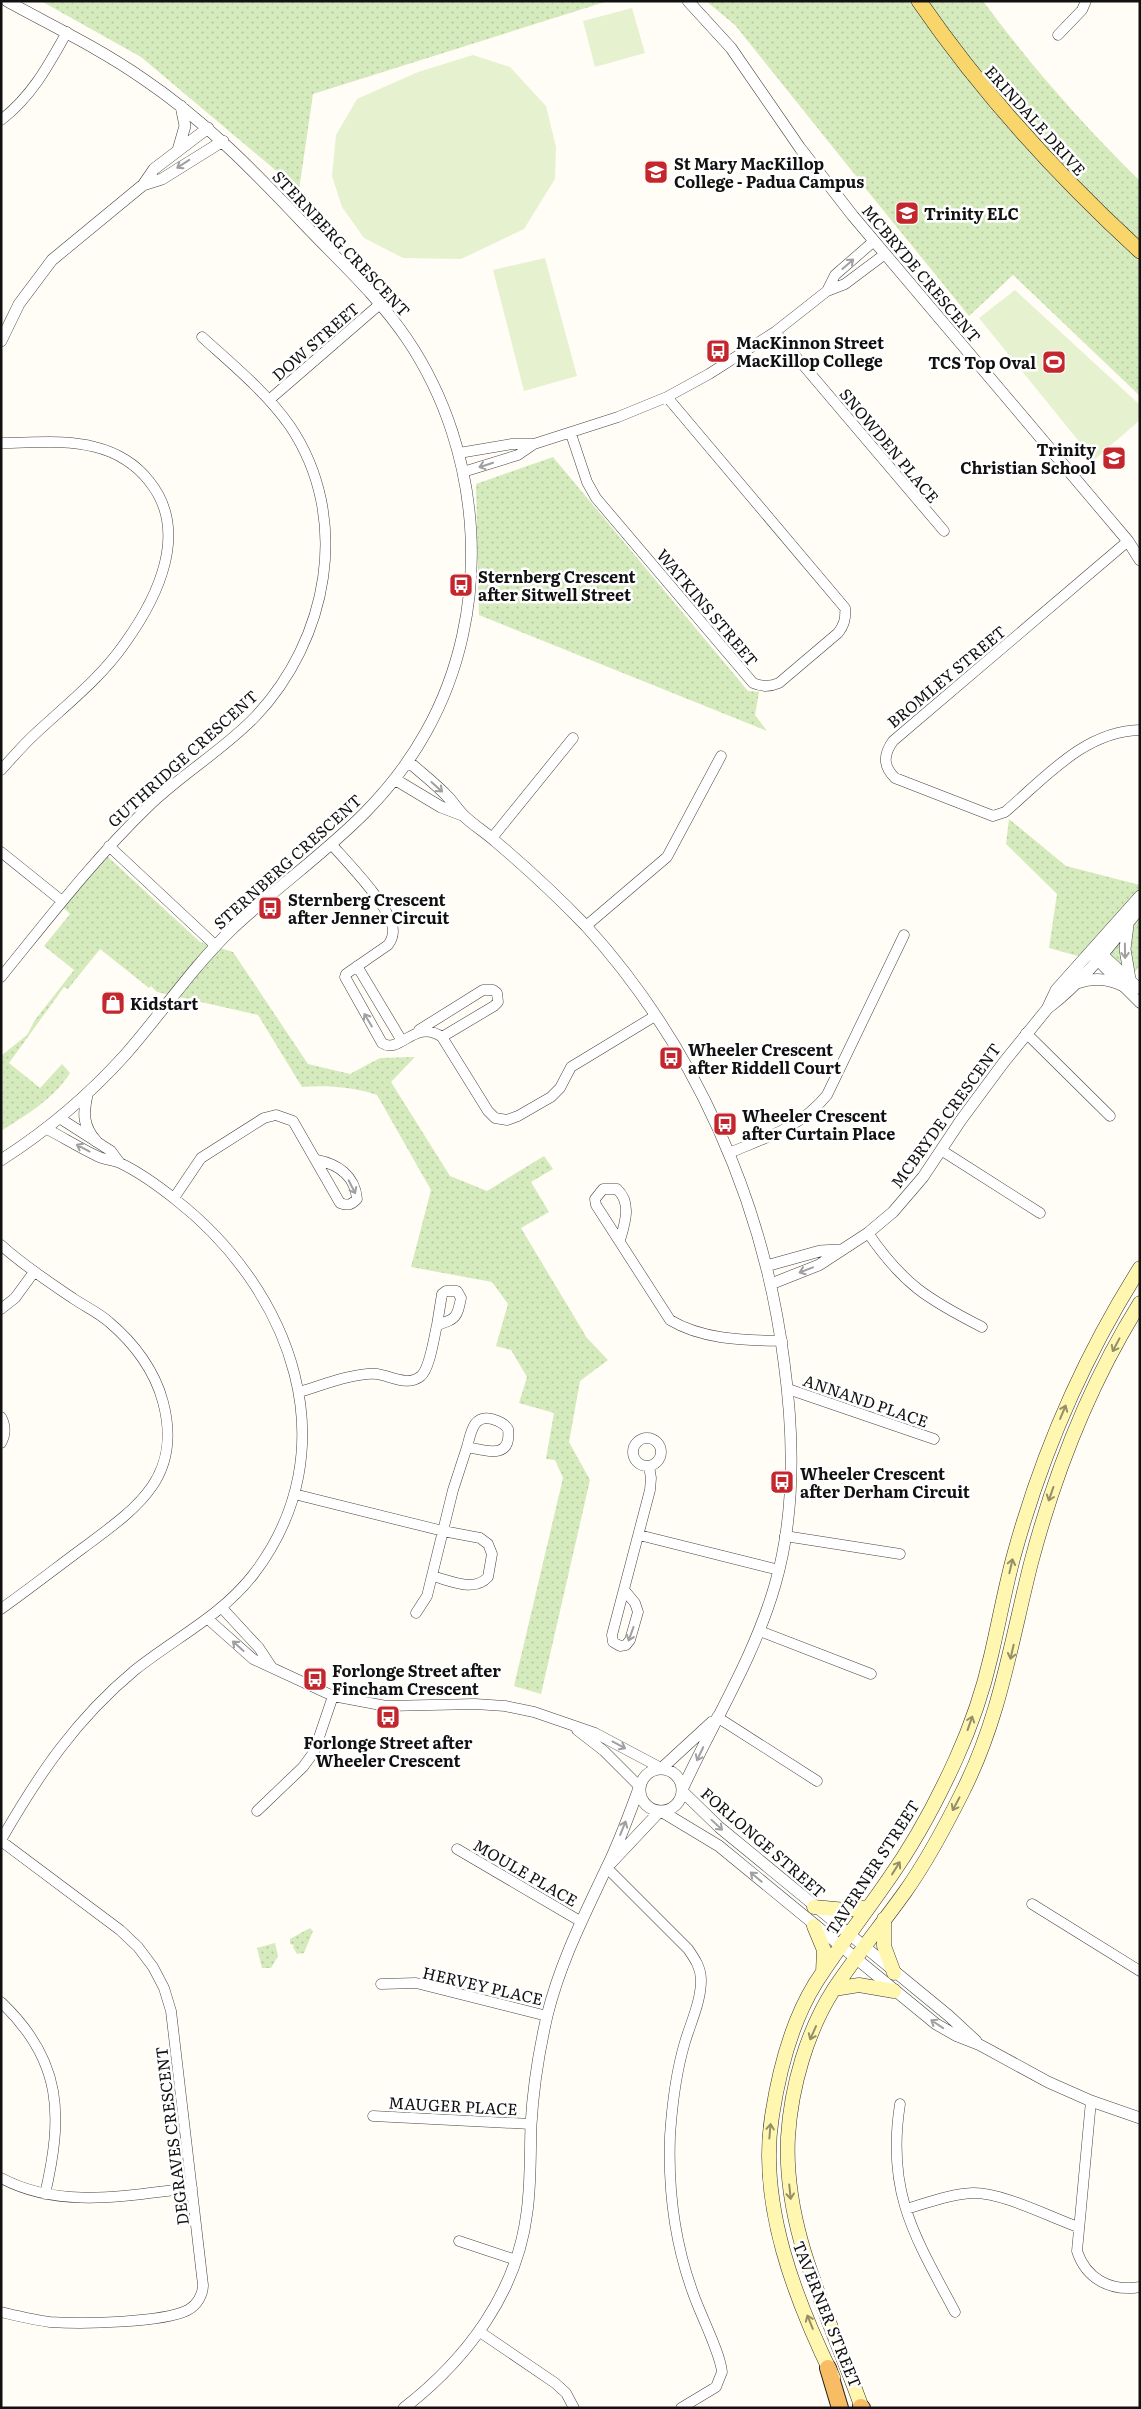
<svg xmlns="http://www.w3.org/2000/svg" width="1141" height="2409" viewBox="0 0 1141 2409" font-family="Literata,serif">
<style>
.grass{fill:url(#grass-dots)}
.pitch{fill:#e6f2cf}
.lines{fill:none;stroke-linecap:round;stroke-linejoin:round}
.minor-casing{stroke:#444;stroke-width:11}
.tertiary-casing{stroke:#444;stroke-width:12}
.secondary-casing{stroke:#333;stroke-width:15}
.primary-casing{stroke:#222;stroke-width:16}
.trunk-casing{stroke:#222;stroke-width:18}
.minor{stroke:#fff;stroke-width:10}
.tertiary{stroke:#fff;stroke-width:11}
.secondary{stroke:#fff6b0;stroke-width:14}
.primary{stroke:#f9d66b;stroke-width:15}
.trunk{stroke:#f7bc64;stroke-width:16}
.oneway{stroke:#a0a0a0}
.oneway2{stroke:#948f68}
.labels{text-anchor:middle;dominant-baseline:central;stroke-width:5;stroke-linejoin:round;paint-order:stroke}
.street-label{font-size:16px;fill:#111;stroke:#fff}
.poi-label{font-size:16px;font-weight:bold;fill:#111;stroke:#fff;text-anchor:start}
</style>
<defs>
<pattern id="grass-dots" width="8" height="8" patternUnits="userSpaceOnUse" patternTransform="scale(1.25)"><rect width="8" height="8" fill="#d5ebbd"/><path d="M2 2h.1M6 6h.1" fill="none" stroke="#b6c8a1" stroke-width="1.8" stroke-linecap="round"/></pattern>
</defs>
<rect width="100%" height="100%" fill="#fffdf5"/>
<path class="grass" d="M 41,1 L 608,1 L 313,94 L 299,190 L 141,57 Z
M 706,1 L 983,1 C 1031,66 1082,124 1140,181 L 1140,396 L 1013,275 L 969,316 L 857,178 L 869,179 L 856,176 L 735,25 Z
M 553,457 L 748,691 L 759,692 L 755,715 L 767,731 L 479,615 L 476,484 Z
M 1009,819 L 1066,866 L 1140,885 L 1140,965 L 1135,972 L 1049,948 L 1057,894 L 1006,844 Z
M 107,856 L 200,942 L 233,952 L 308,1064 L 350,1074 L 380,1058 L 415,1057 L 391,1082 L 450,1176 L 487,1191 L 544,1156 L 553,1169 L 531,1182 L 549,1212 L 521,1228 L 587,1338 L 608,1360 L 580,1381 L 569,1442 L 590,1480 L 541,1694 L 514,1686 L 563,1478 L 555,1460 L 546,1459 L 554,1413 L 519,1403 L 527,1377 L 511,1350 L 496,1346 L 508,1304 L 492,1282 L 411,1267 L 431,1190 L 377,1095 C 353,1087 327,1085 302,1087 L 258,1015 L 157,992 L 151,986 L 149,988 L 100,949 L 68,989 L 64,987 L 9,1063 L 40,1088 L 62,1064 L 70,1073 C 54,1099 26,1115 1,1131 L 1,1056 L 27,1035 L 35,1020 L 74,970 L 44,946 L 70,914 L 62,906 Z
M 310,1928 L 313,1931 L 304,1953 L 297,1954 L 293,1947 L 294,1945 L 290,1944 L 290,1939 Z
M 275,1943 L 278,1956 L 271,1968 L 262,1968 L 257,1948 Z"/>
<path class="pitch" d="M 632,8 L 645,53 L 595,67 L 583,21 Z
M 473,55 L 510,67 L 546,106 L 556,147 L 555,179 L 524,229 L 461,259 L 403,258 L 364,238 L 342,207 L 332,176 L 336,135 L 357,99 L 418,72 Z
M 545,258 L 577,376 L 524,391 L 493,270 Z
M 1015,290 L 1140,405 L 1140,420 L 1094,460 L 979,318 Z"/>
<g class="lines">
<g class="minor-casing">
<path id="minor" d="M 1058,35 L 1082,10 L 1086,1
M 1,120 C 32,96 48,66 67,32
M 827,291 L 835,275 L 874,241
M 775,332 L 944,531
M 269,400 L 380,304
M 571,434 L 587,482 L 596,498 L 753,683 C 762,687 770,687 779,683 L 838,633 C 844,625 846,619 845,608 L 667,397
M 1,443 C 32,443 65,439 95,447 C 116,452 136,464 149,481 C 190,531 158,597 125,643 C 101,678 66,705 35,734 C 23,745 12,758 1,770
M 459,453 L 512,444 L 534,444
M 463,472 L 518,455 L 534,444 L 618,417 L 667,397 L 709,374 L 775,332 L 827,291 L 845,284 L 885,254
M 1128,541 L 893,741 C 883,755 883,766 895,778 L 993,816 L 1005,812 C 1044,779 1084,731 1140,730
M 492,838 L 573,738
M 332,845 C 347,862 393,909 393,931 C 393,936 391,941 388,945 L 346,974 L 345,977 L 382,1043 C 400,1055 415,1018 442,1037 L 488,1111 L 495,1118 L 507,1120 L 518,1116 L 551,1097 L 560,1088 L 571,1067 L 655,1016
M 109,846 L 216,946
M 1,852 L 62,901
M 586,926 L 667,857 L 721,756
M 1098,950 L 1140,989
M 1093,956 L 1140,1003
M 357,966 L 402,1041
M 1,977 C 49,918 95,858 149,806 C 182,774 223,750 255,717 C 328,640 352,518 290,426 C 266,392 233,365 202,337
M 419,1030 L 483,990 L 493,990 L 497,993 L 498,1002 L 494,1006 L 442,1037
M 1026,1033 L 1110,1116
M 61,1119 L 111,1151 L 120,1163
M 941,1150 L 1040,1213
M 729,1153 C 767,1137 800,1128 827,1095 L 904,935
M 174,1198 L 201,1158 L 264,1118 L 276,1115 L 293,1121 L 340,1203 C 348,1206 351,1205 357,1199 C 355,1175 337,1164 317,1160
M 868,1233 C 903,1284 927,1299 982,1327
M 620,1240 C 625,1223 632,1203 617,1189 L 603,1189 L 595,1199 L 596,1205 L 670,1320 C 703,1340 745,1340 782,1341
M 1,1245 C 24,1266 49,1282 74,1299 C 86,1307 99,1313 109,1322 C 134,1343 155,1371 163,1402 C 183,1477 137,1508 83,1548 C 56,1568 29,1589 1,1609
M 1,1309 L 15,1298 L 34,1272
M 788,1389 L 934,1439
M 299,1392 C 320,1386 355,1372 377,1374 C 391,1376 408,1387 421,1376 C 430,1368 434,1337 437,1325 C 456,1319 457,1318 461,1298 L 457,1291 L 446,1291 L 442,1294 L 437,1325
M 1,1417 C 6,1426 6,1434 1,1443
M633 1452a14 14 0 1 1 28 0a14 14 0 1 1-28 0Z
M 294,1494 L 443,1531 L 480,1538 L 488,1544 L 492,1554 L 488,1577 C 474,1593 449,1580 432,1576
M 639,1535 L 779,1570
M 785,1536 L 900,1554
M 625,1591 L 635,1603 L 638,1612 L 630,1640 L 626,1645 L 620,1646 L 613,1642 L 612,1635 L 650,1490 L 651,1478 L 649,1466
M 222,1608 L 259,1648 L 271,1666
M 416,1613 L 427,1596 L 453,1490 L 467,1447 C 486,1451 512,1460 508,1429 C 504,1423 499,1421 492,1419 C 473,1414 471,1433 467,1447
M 208,1619 L 253,1659 L 333,1696 L 386,1706 L 475,1704 L 505,1706 L 534,1712 L 595,1733 L 661,1768
M 760,1631 L 871,1674
M 717,1717 L 817,1781
M 577,1730 L 604,1751 L 640,1787
M 257,1811 L 303,1767 L 314,1752 L 333,1696
M 1,1840 C 39,1774 76,1719 135,1670 C 175,1638 221,1616 253,1575 C 351,1448 291,1290 176,1200 C 161,1188 137,1171 120,1163 C 113,1160 105,1160 97,1156 C 80,1148 64,1138 47,1129
M 1,1841 L 120,1930 L 138,1947 L 153,1967 L 164,1988 L 171,2011 L 203,2285 C 203,2295 197,2305 188,2310 C 162,2323 81,2324 50,2322 C 34,2320 18,2316 1,2312
M 457,1849 L 580,1921
M 607,1868 L 688,1949 C 695,1959 701,1968 701,1980 C 701,2001 691,2022 685,2042 C 676,2072 672,2105 670,2136 C 668,2189 675,2244 693,2293 C 700,2314 720,2352 722,2372 L 716,2387 L 681,2408
M 1032,1904 L 1140,1971
M 381,1984 L 416,1983 L 547,2016
M 1,2002 C 63,2061 63,2116 45,2194
M 1091,2101 L 1077,2251 C 1086,2279 1111,2292 1140,2287
M 900,2104 C 886,2193 915,2237 955,2312
M 373,2116 L 531,2124
M 1,2178 C 61,2210 128,2195 192,2188
M 906,2209 C 927,2203 950,2194 973,2193 C 1001,2192 1050,2217 1078,2227
M 459,2241 L 516,2260
M 480,2332 L 555,2383 L 566,2393 L 574,2408"/>
</g>
<g class="tertiary-casing">
<path id="tertiary" d="M 688,1 L 731,48 L 800,148 L 853,216 L 1128,541 L 1140,560
M 178,150 L 185,126 L 181,106
M 143,185 L 162,179 L 223,141
M 1,341 L 19,304 L 52,260 L 143,185 L 154,169 L 208,128
M 408,761 C 421,773 436,784 448,797 C 453,802 457,809 463,815 C 473,825 485,832 495,841 C 527,868 557,896 586,926 C 695,1046 764,1202 784,1362 C 794,1435 796,1513 775,1585 C 754,1658 713,1722 682,1790
M 396,780 L 441,807 L 462,815
M 1128,925 L 1125,949 L 1130,979
M 1077,983 C 1092,978 1108,978 1123,986
M 1048,1008 C 1084,981 1112,943 1140,908
M 87,1095 C 83,1113 83,1127 96,1141
M 1,1160 C 48,1130 88,1096 125,1055 C 161,1014 192,968 231,930 C 303,862 376,822 426,732 C 494,611 484,453 407,339 C 378,296 339,261 303,223 C 253,170 203,119 142,78 C 99,48 52,26 7,1
M 766,1266 L 820,1251 L 838,1250
M 771,1284 L 819,1265 L 868,1233 L 893,1212 L 923,1177 L 961,1120 L 1004,1062 L 1047,1009 L 1056,990 L 1140,896
M 662,1768 L 712,1722
M640 1790a21 21 0 1 1 42 0a21 21 0 1 1-42 0Z
M 682,1791 L 719,1827 L 949,2016 L 976,2041
M 661,1811 L 719,1846 L 936,2024 L 957,2036 L 980,2045 L 1048,2082 L 1091,2101 L 1140,2118
M 611,1863 L 660,1811
M 404,2408 C 467,2359 517,2293 527,2212 C 531,2183 530,2154 531,2125 C 533,2088 539,2051 547,2016 C 560,1963 583,1918 606,1869 C 619,1843 629,1815 639,1788"/>
</g>
<g class="secondary-casing">
<path id="secondary" d="M 814,1907 L 846,1910 L 868,1907
M 884,1919 L 884,1946 L 894,1973
M 814,1926 L 824,1950 L 823,1972
M 834,1989 L 859,1985 L 894,1991
M 833,2377 C 795,2299 758,2204 772,2116 C 779,2071 791,2023 815,1984 C 838,1948 864,1915 888,1880 C 915,1842 937,1801 956,1759 C 971,1726 983,1691 991,1656 C 999,1622 1005,1588 1014,1555 C 1042,1453 1083,1358 1140,1268
M 862,2408 C 831,2319 783,2233 788,2137 C 791,2087 807,2031 834,1989 C 856,1956 882,1924 905,1892 C 927,1861 945,1827 962,1793 C 1000,1718 1011,1642 1031,1563 C 1055,1472 1090,1383 1140,1303"/>
</g>
<g class="primary-casing">
<path id="primary" d="M 919,1 C 983,94 1057,175 1140,251"/>
</g>
<g class="trunk-casing">
<path id="trunk" d="M 828,2368 L 840,2408
M 861,2407 L 862,2408"/>
</g>
<use href="#minor" class="minor"/>
<use href="#tertiary" class="tertiary"/>
<use href="#secondary" class="secondary"/>
<use href="#primary" class="primary"/>
<use href="#trunk" class="trunk"/>
</g>
<defs><path id="oneway-shaft" d="M-6 0H5M1.5-3L5.5 0L1.5 3" fill="none" stroke-width="1.6" stroke-linecap="round" stroke-linejoin="round" transform="scale(1.25)"/></defs>
<g class="oneway">
<use href="#oneway-shaft" transform="translate(183 164) rotate(147)"/>
<use href="#oneway-shaft" transform="translate(848 264) rotate(-41)"/>
<use href="#oneway-shaft" transform="translate(486 465) rotate(162)"/>
<use href="#oneway-shaft" transform="translate(437 787) rotate(42)"/>
<use href="#oneway-shaft" transform="translate(1125 951) rotate(89)"/>
<use href="#oneway-shaft" transform="translate(368 1020) rotate(-121)"/>
<use href="#oneway-shaft" transform="translate(83 1148) rotate(-152)"/>
<use href="#oneway-shaft" transform="translate(352 1187) rotate(63)"/>
<use href="#oneway-shaft" transform="translate(806 1270) rotate(159)"/>
<use href="#oneway-shaft" transform="translate(631 1634) rotate(110)"/>
<use href="#oneway-shaft" transform="translate(238 1646) rotate(-138)"/>
<use href="#oneway-shaft" transform="translate(619 1745) rotate(28)"/>
<use href="#oneway-shaft" transform="translate(700 1754) rotate(115)"/>
<use href="#oneway-shaft" transform="translate(717 1825) rotate(43)"/>
<use href="#oneway-shaft" transform="translate(623 1828) rotate(-68)"/>
<use href="#oneway-shaft" transform="translate(756 1877) rotate(-140)"/>
<use href="#oneway-shaft" transform="translate(937 2024) rotate(-146)"/>
</g>
<g class="oneway2">
<use href="#oneway-shaft" transform="translate(1116 1345) rotate(118)"/>
<use href="#oneway-shaft" transform="translate(1063 1412) rotate(-67)"/>
<use href="#oneway-shaft" transform="translate(1051 1494) rotate(109)"/>
<use href="#oneway-shaft" transform="translate(1011 1566) rotate(-77)"/>
<use href="#oneway-shaft" transform="translate(1012 1652) rotate(103)"/>
<use href="#oneway-shaft" transform="translate(970 1723) rotate(-71)"/>
<use href="#oneway-shaft" transform="translate(956 1804) rotate(118)"/>
<use href="#oneway-shaft" transform="translate(896 1868) rotate(-58)"/>
<use href="#oneway-shaft" transform="translate(813 2033) rotate(114)"/>
<use href="#oneway-shaft" transform="translate(770 2131) rotate(-85)"/>
<use href="#oneway-shaft" transform="translate(790 2192) rotate(84)"/>
<use href="#oneway-shaft" transform="translate(810 2322) rotate(-112)"/>
</g>
<defs>
<g id="university-square" transform="scale(1.25)"><rect x="-9" y="-9" width="18" height="18" rx="4" fill="#c4262e" stroke="#fff"/><path d="M0-5L7-2L0 1L-7-2ZM-4 1L0 2.5L4 1V4Q0 6-4 4Z" fill="#fff"/></g>
<g id="school-square" transform="scale(1.25)"><rect x="-9" y="-9" width="18" height="18" rx="4" fill="#c4262e" stroke="#fff"/><path d="M0-5L7-2L0 1L-7-2ZM-4 1L0 2.5L4 1V4Q0 6-4 4Z" fill="#fff"/></g>
<g id="bus-square" transform="scale(1.25)"><rect x="-9" y="-9" width="18" height="18" rx="4" fill="#c4262e" stroke="#fff"/><path d="M-5-6H5V4H4V6H2V4H-2V6H-4V4H-5ZM-3.5-4V0h7V-4ZM-3.5 1.2v1.5H-2V1.2ZM2 1.2v1.5H3.5V1.2Z" fill="#fff"/></g>
<g id="stadium-square" transform="scale(1.25)"><rect x="-9" y="-9" width="18" height="18" rx="4" fill="#c4262e" stroke="#fff"/><path d="M0-5a6.5 5 0 1 0 0 10a6.5 5 0 1 0 0-10ZM-3.5-1.8h7v3.6h-7Z" fill="#fff"/></g>
<g id="shop-square" transform="scale(1.25)"><rect x="-9" y="-9" width="18" height="18" rx="4" fill="#c4262e" stroke="#fff"/><path d="M-5-2.5h2.3a2.7 3.5 0 0 1 5.4 0H5L5.5 6h-11ZM-1.5-2.5h3a1.5 2.3 0 0 0-3 0Z" fill="#fff"/></g>
</defs>
<g fill-rule="evenodd">
<use href="#university-square" x="656" y="172"/>
<use href="#school-square" x="907" y="213"/>
<use href="#bus-square" x="718" y="351"/>
<use href="#stadium-square" x="1054" y="362"/>
<use href="#school-square" x="1114" y="458"/>
<use href="#bus-square" x="461" y="585"/>
<use href="#bus-square" x="270" y="908"/>
<use href="#shop-square" x="113" y="1003"/>
<use href="#bus-square" x="671" y="1058"/>
<use href="#bus-square" x="725" y="1124"/>
<use href="#bus-square" x="782" y="1482"/>
<use href="#bus-square" x="315" y="1679"/>
<use href="#bus-square" x="388" y="1717"/>
</g>
<g class="labels">
<g class="street-label">
<text transform="translate(1036 120) rotate(48)">ERINDALE DRIVE</text>
<text transform="translate(342 243) rotate(47)">STERNBERG CRESCENT</text>
<text transform="translate(922 273) rotate(50)">MCBRYDE CRESCENT</text>
<text transform="translate(315 341) rotate(-41)">DOW STREET</text>
<text transform="translate(890 445) rotate(50)">SNOWDEN PLACE</text>
<text transform="translate(708 607) rotate(50)">WATKINS STREET</text>
<text transform="translate(946 676) rotate(-40)">BROMLEY STREET</text>
<text transform="translate(182 758) rotate(-42)">GUTHRIDGE CRESCENT</text>
<text transform="translate(287 861) rotate(-42)">STERNBERG CRESCENT</text>
<text transform="translate(945 1115) rotate(-54)">MCBRYDE CRESCENT</text>
<text transform="translate(866 1400) rotate(19)">ANNAND PLACE</text>
<text transform="translate(764 1842) rotate(41)">FORLONGE STREET</text>
<text transform="translate(872 1867) rotate(-57)">TAVERNER STREET</text>
<text transform="translate(526 1872) rotate(30)">MOULE PLACE</text>
<text transform="translate(483 1985) rotate(13)">HERVEY PLACE</text>
<text transform="translate(453 2105) rotate(3)">MAUGER PLACE</text>
<text transform="translate(171 2136) rotate(-97)">DEGRAVES CRESCENT</text>
<text transform="translate(828 2314) rotate(68)">TAVERNER STREET</text>
</g>
<g class="poi-label">
<text x="674" y="163">St Mary MacKillop<tspan x="674" dy="18">College - Padua Campus</tspan></text>
<text x="924" y="213">Trinity ELC</text>
<text x="736" y="342">MacKinnon Street<tspan x="736" dy="18">MacKillop College</tspan></text>
<text x="1036" y="362" text-anchor="end">TCS Top Oval</text>
<text x="1096" y="449" text-anchor="end">Trinity<tspan x="1096" dy="18">Christian School</tspan></text>
<text x="478" y="576">Sternberg Crescent<tspan x="478" dy="18">after Sitwell Street</tspan></text>
<text x="288" y="899">Sternberg Crescent<tspan x="288" dy="18">after Jenner Circuit</tspan></text>
<text x="130" y="1003">Kidstart</text>
<text x="688" y="1049">Wheeler Crescent<tspan x="688" dy="18">after Riddell Court</tspan></text>
<text x="742" y="1115">Wheeler Crescent<tspan x="742" dy="18">after Curtain Place</tspan></text>
<text x="800" y="1473">Wheeler Crescent<tspan x="800" dy="18">after Derham Circuit</tspan></text>
<text x="332" y="1670">Forlonge Street after<tspan x="332" dy="18">Fincham Crescent</tspan></text>
<text x="388" y="1742" text-anchor="middle">Forlonge Street after<tspan x="388" dy="18">Wheeler Crescent</tspan></text>
</g>
</g>
<rect width="1141" height="2409" fill="none" stroke="#111111" stroke-width="5"/>
</svg>
